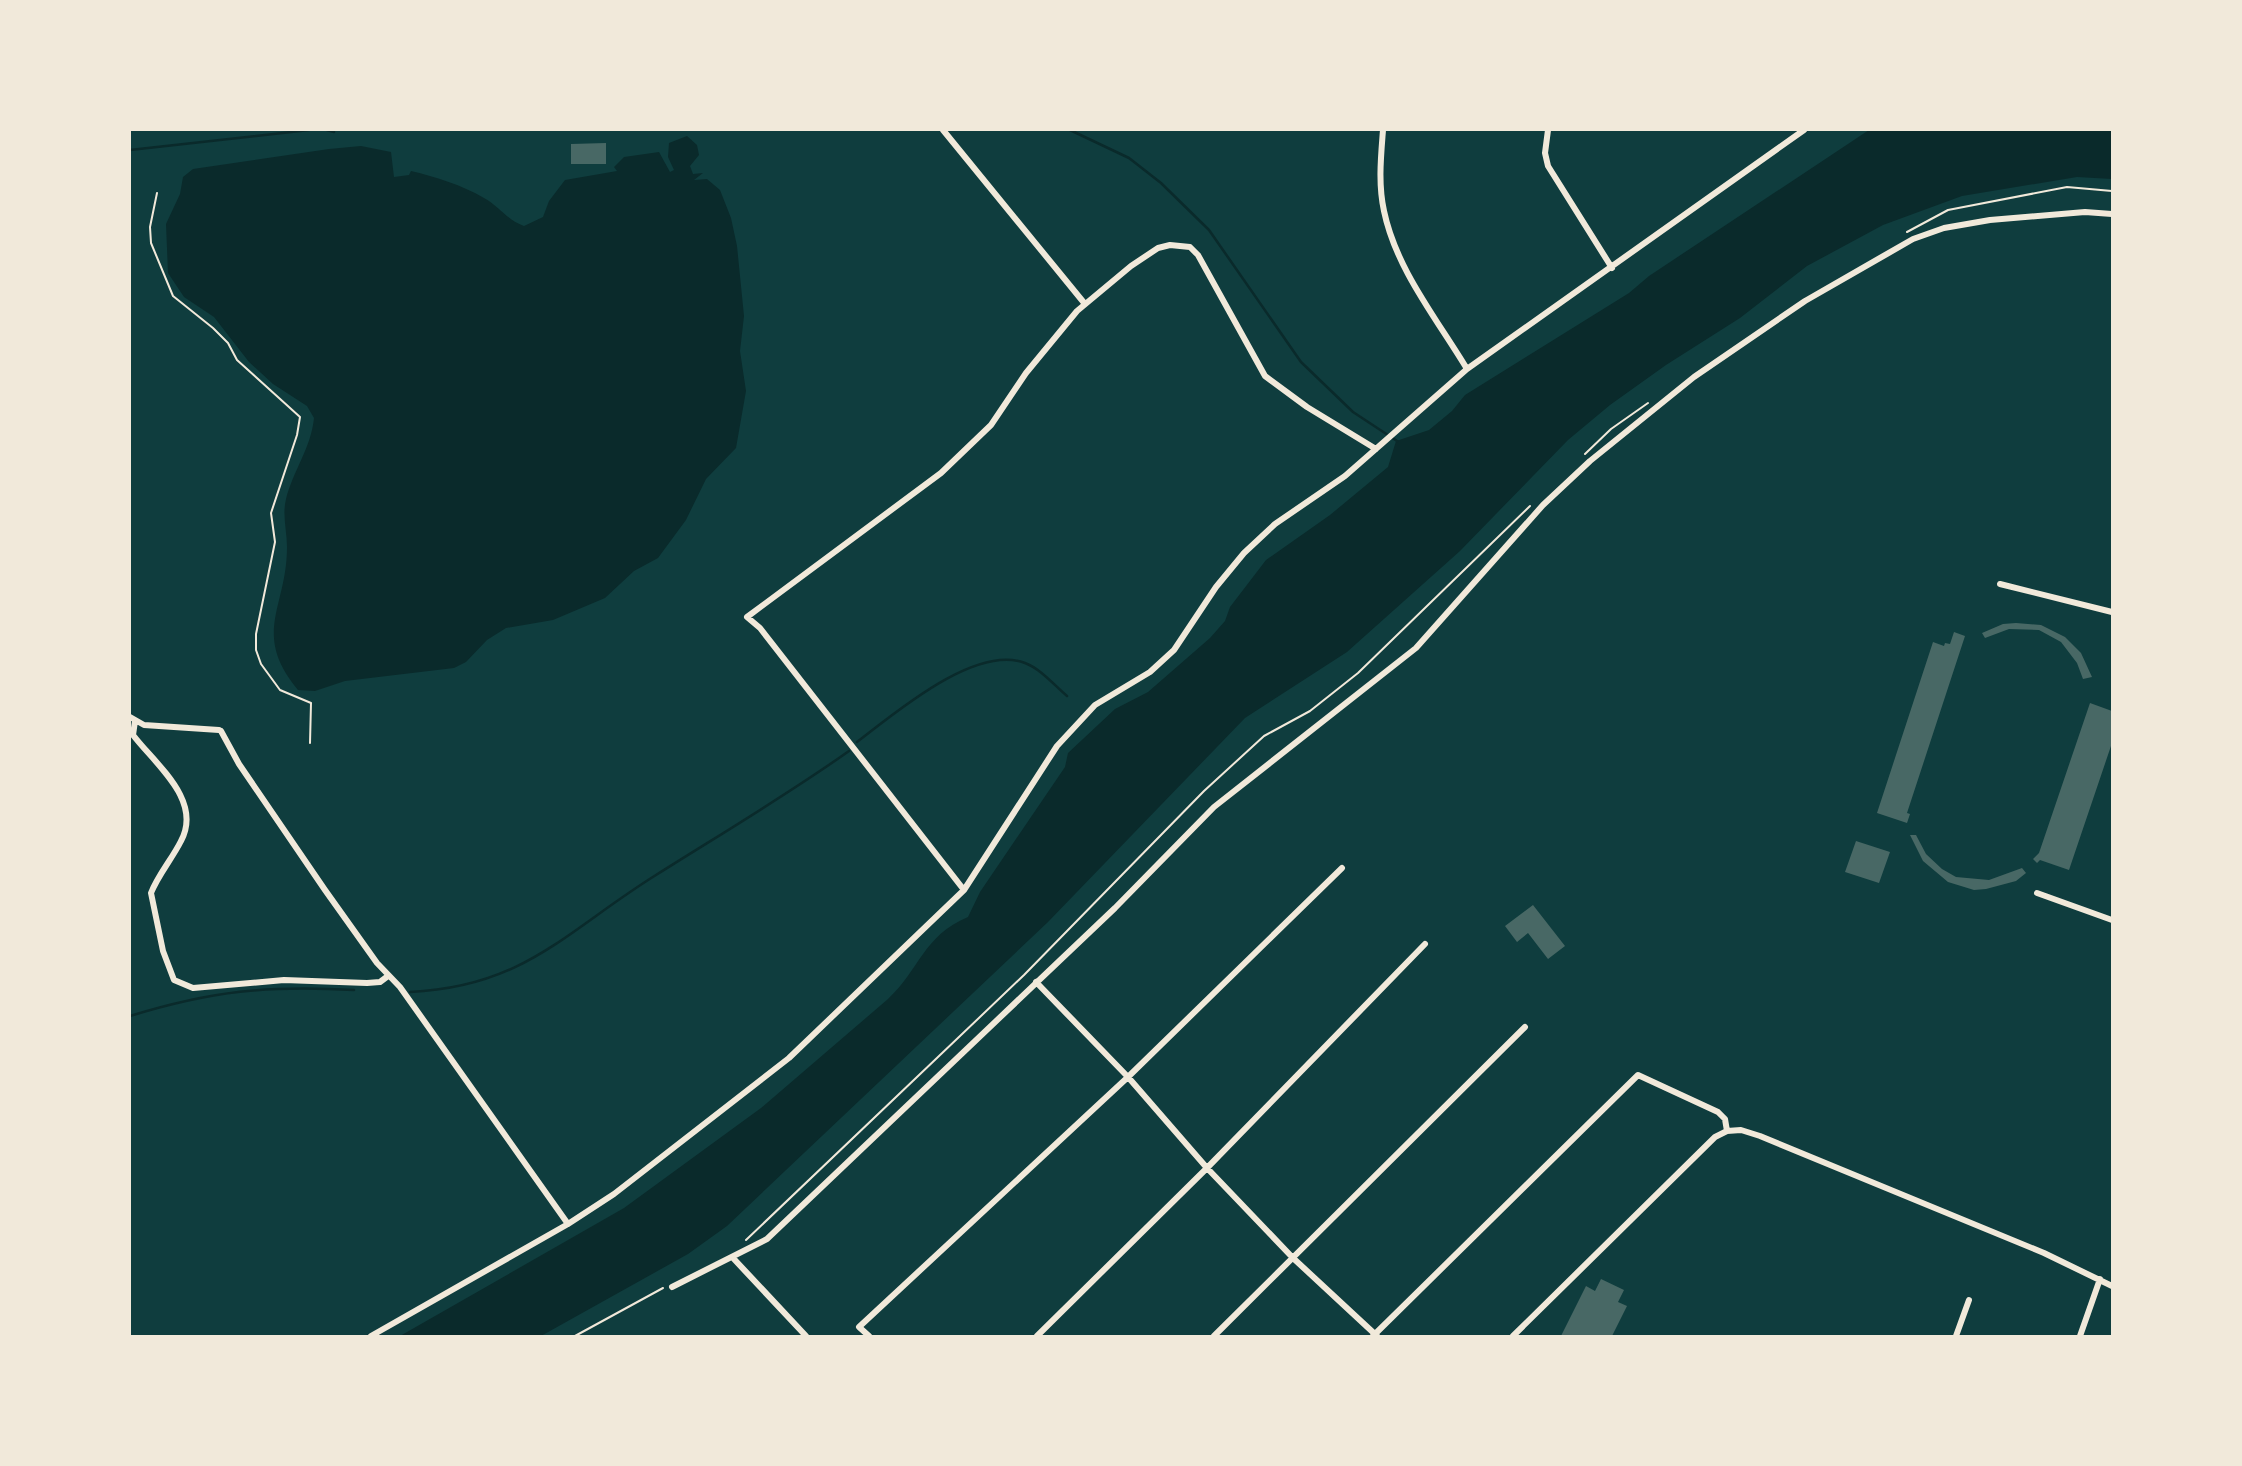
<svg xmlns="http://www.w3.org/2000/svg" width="2242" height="1466" viewBox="0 0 2242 1466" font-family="Montserrat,sans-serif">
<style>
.water{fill:#0a2a2b}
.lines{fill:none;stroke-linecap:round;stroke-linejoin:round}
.stream{stroke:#0a2a2b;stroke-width:2.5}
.building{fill:#486865}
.path{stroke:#f1e9da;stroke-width:2}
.minor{stroke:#f1e9da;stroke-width:6}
</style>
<rect width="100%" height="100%" fill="#0f3d3e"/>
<path class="water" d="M 1869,130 L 2112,130 L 2112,179 L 2077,177 L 1962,196 L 1883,225 L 1807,266 L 1740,318 L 1666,365 L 1610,405 L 1568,440 L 1460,551 L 1347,652 L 1245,718 L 1048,922 L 727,1226 L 688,1254 L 541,1336 L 400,1336 L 624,1208 L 761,1108 L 888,999 C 920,969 923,936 968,917 L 980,892 L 1065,767 L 1068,753 L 1115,709 L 1148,692 L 1210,638 L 1225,621 L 1230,607 L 1266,560 L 1330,515 L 1388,467 L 1396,441 L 1429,430 L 1452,411 L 1465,395 L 1629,293 L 1649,276 Z
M 687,136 L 697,145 L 699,155 L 690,166 L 693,174 L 703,173 L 694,180 L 707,179 L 720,190 L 731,218 L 737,246 L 744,316 L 740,351 L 746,391 L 736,448 L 706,479 L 686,520 L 658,558 L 634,571 L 605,598 L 553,620 L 506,628 L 487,640 L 466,662 L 454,668 L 345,681 L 315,691 L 298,690 C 251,633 287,608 287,547 C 287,531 282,515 286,499 C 293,471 311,448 314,418 L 307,406 L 273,384 L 249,362 L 214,317 L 184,297 L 168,273 L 166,224 L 180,194 L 183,177 L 193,169 L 329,149 L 361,146 L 391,152 L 394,177 L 409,175 L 411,171 C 436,177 462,185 484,198 C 500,207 507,220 524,226 L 543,217 L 549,201 L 565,180 L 617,171 L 614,167 L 624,157 L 659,152 L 670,172 L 674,170 L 668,157 L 669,143 Z"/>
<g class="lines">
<path class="stream" d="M 327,130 L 334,132
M 1070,130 L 1129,158 L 1161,183 L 1209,230 L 1301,362 L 1353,412 L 1397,441
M 130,150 L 309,130
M 857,742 C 894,714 975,644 1025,663 C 1041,669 1054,685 1067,696
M 410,992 C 524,987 566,931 656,875 C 721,834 787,795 849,751
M 130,1016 C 211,991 268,985 354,990"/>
</g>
<path class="building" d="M 606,143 L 606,164 L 571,164 L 571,144 Z
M 2016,623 L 2041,625 L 2065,637 L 2081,653 L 2092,677 L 2083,679 L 2077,663 L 2061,642 L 2039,630 L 2009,629 L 1985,638 L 1982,633 L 2003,624 Z
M 1954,632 L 1965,636 L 1907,813 L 1910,814 L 1907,823 L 1877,813 L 1933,642 L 1944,646 L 1945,643 L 1950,644 Z
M 2090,703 L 2112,711 L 2112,743 L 2069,870 L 2040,860 L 2037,863 L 2033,859 L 2039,853 Z
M 1910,835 L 1916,835 L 1926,854 L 1942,869 L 1956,877 L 1989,880 L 2022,868 L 2026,873 L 2016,881 L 1986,889 L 1974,890 L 1948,882 L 1923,861 Z
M 1856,841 L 1890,852 L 1879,883 L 1845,872 Z
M 1533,905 L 1565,946 L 1548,959 L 1528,933 L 1517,942 L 1505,926 Z
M 1601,1279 L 1624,1290 L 1618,1302 L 1627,1306 L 1612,1336 L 1561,1336 L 1586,1286 L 1595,1291 Z"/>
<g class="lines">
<path class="path" d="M 157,193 L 150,227 L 151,243 L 173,296 L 213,328 L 228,343 L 237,360 L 300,417 L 297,435 L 271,513 L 275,542 L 256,634 L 256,650 L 261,664 L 280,690 L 311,703 L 310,743
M 1907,232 L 1948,210 L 2067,187 L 2112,191
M 1585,454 L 1611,429 L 1648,403
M 746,1240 L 1024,975 L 1204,791 L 1264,736 L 1310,711 L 1358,673 L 1530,506
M 575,1336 L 663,1288"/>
<path class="minor" d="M 943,130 L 1085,304
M 1383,130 C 1381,156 1378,184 1384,211 C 1396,269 1437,319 1467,369
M 1548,130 L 1545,153 L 1548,166 L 1612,268
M 2000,584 L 2112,612
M 130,717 L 144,725 L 219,730
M 135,721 L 133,735 C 155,764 203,800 181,841 C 172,859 158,875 151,893 L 163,951 L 174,980 L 193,988 L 284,980 L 367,983 L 380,982 L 388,976
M 221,731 L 239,764 L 325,890 L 377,963 L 400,987 L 568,1224
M 964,890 L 760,628 L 747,617 L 941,473 L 991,425 L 1026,373 L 1077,311 L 1131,266 L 1158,248 L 1170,245 L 1190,247 L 1198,255 L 1265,376 L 1307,407 L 1376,449
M 2037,893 L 2112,920
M 1036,982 L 1128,1077 L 1207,1168 L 1293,1258 L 1377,1336
M 1727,1131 L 1741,1130 L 1760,1136 L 2044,1253 L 2112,1286
M 733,1258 L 806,1336
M 672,1287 L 767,1239 L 1115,908 L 1214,807 L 1416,648 L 1543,505 L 1590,461 L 1694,377 L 1805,301 L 1913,239 L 1944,228 L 1990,220 L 2085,212 L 2112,214
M 371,1336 L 568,1224 L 614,1194 L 789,1058 L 964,890 L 1057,746 L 1095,705 L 1150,672 L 1174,650 L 1216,587 L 1244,553 L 1275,524 L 1345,476 L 1467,369 L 1804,130
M 869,1336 L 859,1327 L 1128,1077 L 1342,868
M 1037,1336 L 1207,1168 L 1425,944
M 1214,1336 L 1525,1027
M 1373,1336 L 1638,1075 L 1718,1112 L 1725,1119 L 1727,1131 L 1715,1137 L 1513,1336
M 1956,1336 L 1969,1300
M 2080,1336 L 2100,1279"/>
</g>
<rect width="2242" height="1466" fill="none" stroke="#f1e9da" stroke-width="262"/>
</svg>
